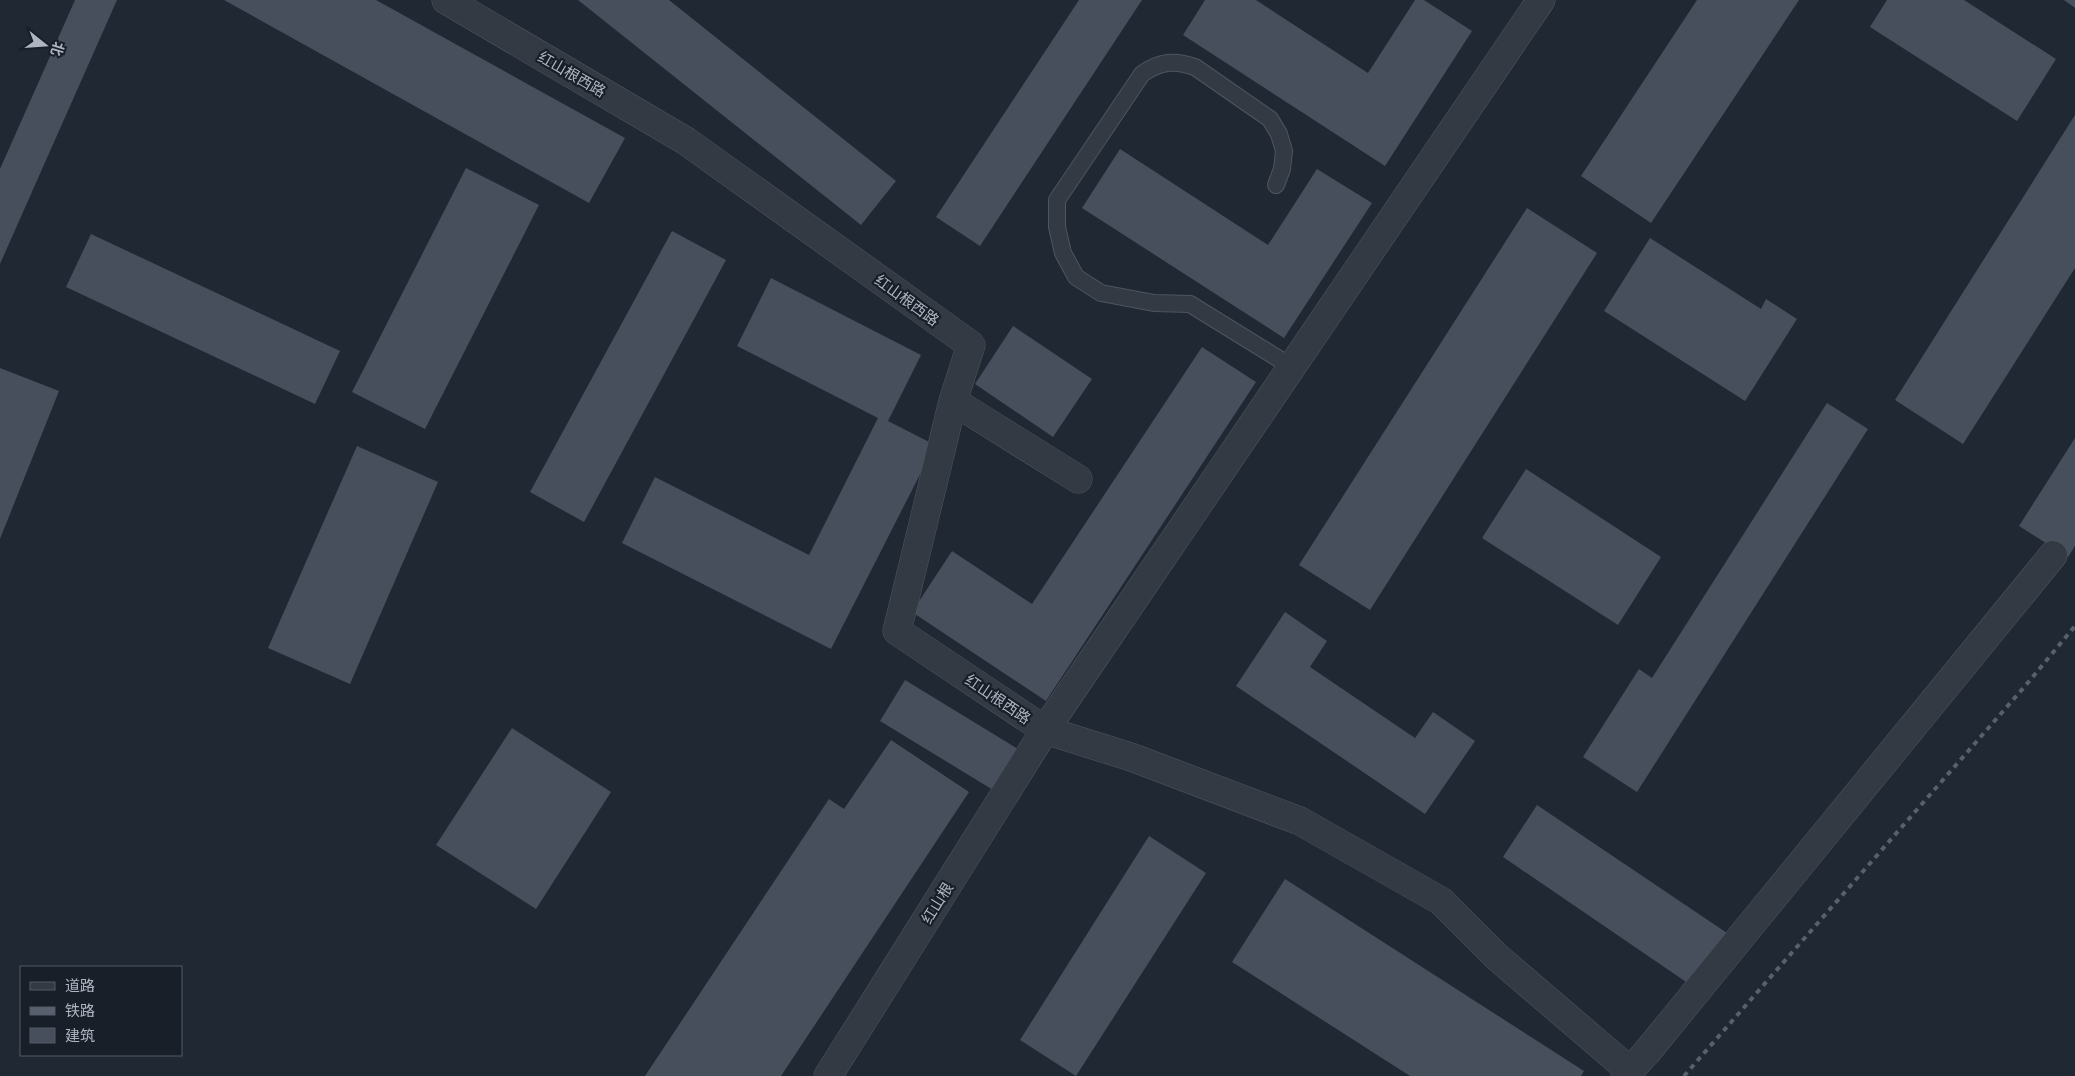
<svg xmlns="http://www.w3.org/2000/svg" width="2075" height="1076" viewBox="0 0 2075 1076" font-family="Ubuntu,'Noto Sans SC',sans-serif">
<style>
.building{fill:#474f5d}
.lines{fill:none;stroke-linecap:round;stroke-linejoin:round}
.service-casing{stroke:#4e555f;stroke-width:18}
.minor-casing{stroke:#4e555f;stroke-width:29}
.service{stroke:#343a44;stroke-width:16}
.minor{stroke:#343a44;stroke-width:28}
.rail{stroke:#58606d;stroke-width:4;stroke-dasharray:5 5;stroke-linecap:butt}
.labels{text-anchor:middle;dominant-baseline:central;stroke-width:4.5;stroke-linejoin:round;paint-order:stroke}
.street-label{font-size:15px;fill:#aeb5c1;stroke:#191f29}
</style>
<rect width="100%" height="100%" fill="#202833"/>
<path class="building" d="M 75,0 L 117,0 L 0,264 L 0,169 Z
M 224,0 L 376,0 L 625,138 L 589,203 Z
M 578,0 L 669,0 L 896,181 L 861,225 Z
M 1079,0 L 1142,0 L 980,246 L 936,217 Z
M 1205,0 L 1256,0 L 1368,73 L 1415,0 L 1424,0 L 1472,31 L 1385,166 L 1183,35 Z
M 1697,0 L 1799,0 L 1651,223 L 1581,176 Z
M 1887,0 L 1964,0 L 2056,59 L 2017,121 L 1870,27 Z
M 2064,0 L 2075,0 L 2075,8 Z
M 2075,115 L 2075,268 L 1963,444 L 1895,400 Z
M 1120,149 L 1268,245 L 1317,169 L 1372,203 L 1284,338 L 1082,208 Z
M 466,168 L 539,205 L 425,429 L 352,392 Z
M 1527,208 L 1597,253 L 1370,610 L 1299,565 Z
M 672,231 L 726,260 L 584,522 L 530,492 Z
M 91,234 L 340,351 L 315,404 L 66,287 Z
M 1650,238 L 1761,309 L 1766,299 L 1797,319 L 1745,401 L 1604,311 Z
M 771,278 L 921,355 L 888,421 L 935,445 L 831,649 L 622,543 L 655,477 L 809,555 L 878,418 L 737,346 Z
M 1013,326 L 1092,379 L 1053,437 L 975,384 Z
M 1202,347 L 1256,382 L 1046,701 L 912,612 L 952,551 L 1032,604 Z
M 0,368 L 59,391 L 0,539 Z
M 1827,403 L 1868,429 L 1637,792 L 1583,757 L 1639,669 L 1652,678 Z
M 2075,438 L 2075,546 L 2068,557 L 2019,526 Z
M 357,446 L 438,482 L 350,684 L 268,648 Z
M 1526,469 L 1661,557 L 1618,625 L 1482,538 Z
M 1285,612 L 1327,641 L 1310,667 L 1415,738 L 1433,712 L 1475,741 L 1425,814 L 1236,686 Z
M 905,680 L 1023,752 L 998,793 L 880,721 Z
M 512,728 L 611,792 L 536,909 L 436,845 Z
M 891,740 L 969,792 L 781,1076 L 645,1076 L 829,799 L 844,809 Z
M 1537,805 L 1727,933 L 1692,986 L 1503,857 Z
M 1149,836 L 1206,873 L 1076,1076 L 1020,1040 Z
M 1285,879 L 1584,1071 L 1581,1076 L 1410,1076 L 1232,962 Z"/>
<g class="lines">
<g class="service-casing">
<path id="service" d="M 1276,185 L 1282,169 L 1284,151 L 1279,134 L 1270,119 L 1195,67 C 1175,60 1160,61 1142,74 L 1057,200 L 1057,227 L 1063,253 L 1076,277 L 1101,293 L 1154,303 L 1190,304 L 1292,367"/>
</g>
<g class="minor-casing">
<path id="minor" d="M 446,0 L 686,141 L 971,345 L 953,401 L 897,631 L 1045,730 L 1131,757 L 1300,821 L 1441,901 L 1497,957 L 1629,1070
M 953,401 L 1078,479
M 828,1076 L 1045,730 L 1541,0
M 1625,1076 L 1647,1052 L 2053,555"/>
</g>
<use href="#service" class="service"/>
<use href="#minor" class="minor"/>
<path class="rail" d="M 1684,1076 L 2026,685 L 2075,626"/>
</g>
<g class="labels">
<g class="street-label">
<text transform="translate(572 74) rotate(30)">红山根西路</text>
<text transform="translate(907 300) rotate(36)">红山根西路</text>
<text transform="translate(998 699) rotate(34)">红山根西路</text>
<text transform="translate(937 903) rotate(-58)">红山根</text>
</g>
</g>
<rect x="20" y="966" width="162" height="90" fill="#191f29" stroke="#555b66"/>
<rect x="30" y="982" width="25" height="8" fill="#343a44" stroke="#555b66"/>
<text x="65" y="991" font-size="15" fill="#aeb5c1">道路</text>
<rect x="30" y="1007" width="25" height="8" fill="#58606d" stroke="#555b66"/>
<text x="65" y="1016" font-size="15" fill="#aeb5c1">铁路</text>
<rect x="30" y="1028" width="25" height="15" fill="#474f5d" stroke="#555b66"/>
<text x="65" y="1041" font-size="15" fill="#aeb5c1">建筑</text>
<g transform="translate(45 45) rotate(107)" stroke="#191f29" stroke-width="4" paint-order="stroke">
<path d="M0-4L9 19L0 12L-9 19Z" fill="#aeb5c1"/>
<text y="-8" font-size="14" font-weight="bold" text-anchor="middle" fill="#aeb5c1">北</text>
</g>
</svg>
